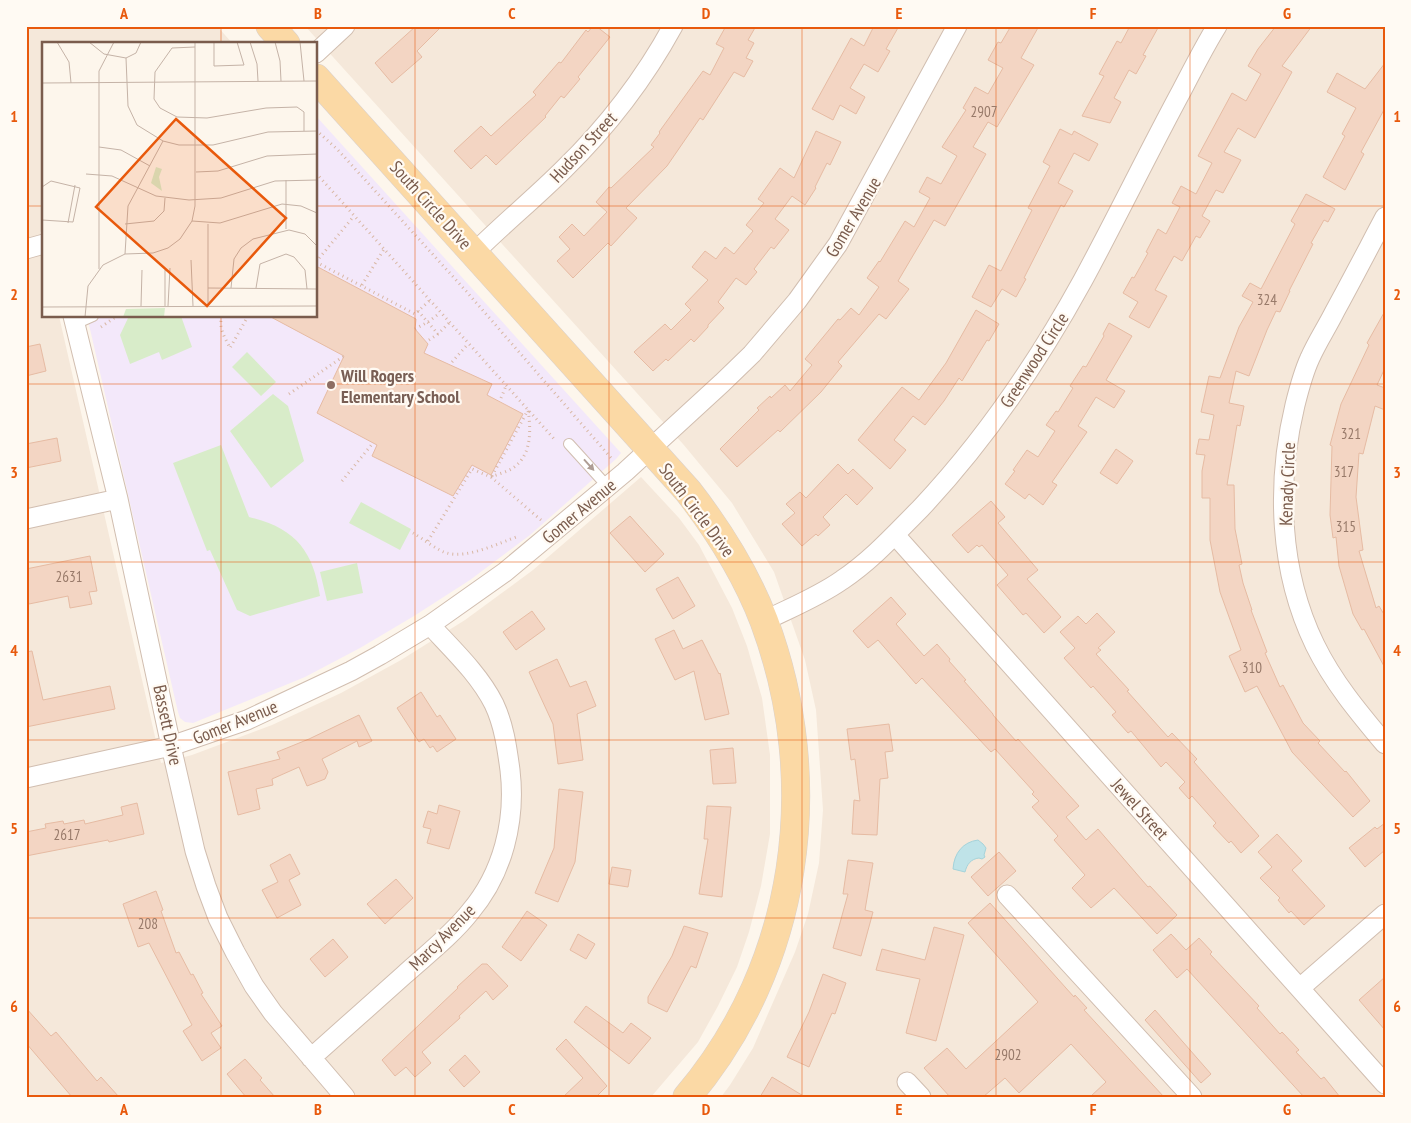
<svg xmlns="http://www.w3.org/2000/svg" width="1411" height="1123" viewBox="0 0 1411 1123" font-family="'PT Sans Narrow',sans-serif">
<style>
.residential{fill:#f5e8da}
.education{fill:#f3e8fa}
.green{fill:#d8ecc9}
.water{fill:#bfe3e8;stroke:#a5d3da}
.building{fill:#f3d5c3;stroke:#e6bba3}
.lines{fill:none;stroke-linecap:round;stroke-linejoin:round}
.service-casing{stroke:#d1beb0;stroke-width:12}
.minor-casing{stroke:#d1beb0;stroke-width:21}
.primary-casing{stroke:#dad1cd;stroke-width:29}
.path{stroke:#d9b8a5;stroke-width:3;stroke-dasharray:1 4;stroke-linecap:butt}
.service{stroke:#fff;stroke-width:10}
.minor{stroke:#fff;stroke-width:19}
.primary{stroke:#fbd9a5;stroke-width:28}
.oneway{fill:#af9d94}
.grid{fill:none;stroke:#e8590c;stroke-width:1;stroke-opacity:0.55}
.education-dot{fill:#8d6e63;stroke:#fffaf3;stroke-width:2}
.labels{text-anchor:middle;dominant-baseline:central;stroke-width:4.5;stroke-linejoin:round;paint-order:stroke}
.number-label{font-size:15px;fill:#987a6a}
.street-label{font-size:18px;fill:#7a5c4d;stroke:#fffaf3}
.education-label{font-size:18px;font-weight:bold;fill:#785e54;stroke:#fffaf3;text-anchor:start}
.inset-road{fill:none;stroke:#c5b3a7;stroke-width:1}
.view{fill:#e8590c;fill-opacity:0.15;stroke:#e8590c;stroke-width:2.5}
.inset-edge{fill:none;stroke:#7a5c4d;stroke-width:2.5}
.neatline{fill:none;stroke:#e8590c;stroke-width:2}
.grid-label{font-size:16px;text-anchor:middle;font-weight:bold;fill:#e8590c}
</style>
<rect width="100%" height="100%" fill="#fdf6ec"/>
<path class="residential" d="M 26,26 L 217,26 L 233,44 L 44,44 L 44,230 L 40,232 L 44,249 L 44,316 L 59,316 L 161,763 L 192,755 L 272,725 L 341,693 L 401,660 L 465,620 L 533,570 L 641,477 L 679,518 L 699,545 L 732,608 L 747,646 L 762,698 L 770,755 L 770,834 L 761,886 L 749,932 L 737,967 L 718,1006 L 698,1042 L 651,1097 L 26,1097 Z
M 305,26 L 1385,26 L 1385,1097 L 721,1097 L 730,1085 L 753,1048 L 795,952 L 808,914 L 819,863 L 823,810 L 816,710 L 805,660 L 774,572 L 732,503 L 683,444 Z"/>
<path class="education" d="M 316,116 L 621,453 L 616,459 L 530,535 L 470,580 L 414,616 L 360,648 L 305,677 L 193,723 L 185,722 L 180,718 L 178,712 L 87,316 L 316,316 Z"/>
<path class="green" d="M 129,316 L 181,316 L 192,347 L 162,360 L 159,352 L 130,364 L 120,335 Z
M 247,352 L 276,382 L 261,396 L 232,367 Z
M 273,394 L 288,406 L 304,461 L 271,488 L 230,431 Z
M 221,445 L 249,517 C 295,528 313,550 320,596 L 250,616 L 237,610 L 210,550 L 207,551 L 173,463 Z
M 361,502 L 411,529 L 400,550 L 349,523 Z
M 357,563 L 363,593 L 327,601 L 320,572 Z"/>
<path class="water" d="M 978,840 L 983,844 L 986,848 L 984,855 L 985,857 L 982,859 L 979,858 C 971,859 967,864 965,872 L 953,869 C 954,853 963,842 978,840 Z"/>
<path class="building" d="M 416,26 L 442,26 L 417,51 L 422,57 L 392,83 L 375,63 Z
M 593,26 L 596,26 L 610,37 L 578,77 L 580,79 L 564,98 L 561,96 L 545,116 L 546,117 L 496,165 L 486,155 L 471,169 L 454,151 L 481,126 L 491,136 L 536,95 L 533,92 L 559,62 L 561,63 L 586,30 L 588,32 Z
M 726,26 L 756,26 L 748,40 L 754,43 L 746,58 L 753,61 L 744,77 L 734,72 L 703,120 L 700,118 L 667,166 L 626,208 L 637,218 L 611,246 L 608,243 L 573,278 L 557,261 L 570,249 L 559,237 L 572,224 L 584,236 L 607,212 L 596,202 L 609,187 L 611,188 L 654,147 L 651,145 L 660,133 L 659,132 L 703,71 L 710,75 L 724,48 L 716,44 Z
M 874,26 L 899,26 L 886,49 L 890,51 L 878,72 L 864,64 L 850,88 L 865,97 L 856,114 L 840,105 L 833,120 L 812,109 L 851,38 L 864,46 Z
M 1011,26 L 1039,26 L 1021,58 L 1034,65 L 997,127 L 988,122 L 973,147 L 986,154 L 945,226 L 934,220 L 898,281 L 909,289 L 886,319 L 879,314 L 838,362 L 842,366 L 821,392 L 780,432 L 778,430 L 737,467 L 720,449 L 759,410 L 757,408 L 770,396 L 771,398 L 785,385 L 790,391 L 812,365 L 805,359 L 838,319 L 840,320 L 851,308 L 859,315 L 879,287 L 867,278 L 879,261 L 880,262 L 905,221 L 914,227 L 930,198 L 919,192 L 927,177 L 941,184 L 957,156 L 942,147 L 966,110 L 963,108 L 975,87 L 988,94 L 1003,68 L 988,60 L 998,42 L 1001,43 Z
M 1130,26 L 1159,26 L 1143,55 L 1146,56 L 1136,74 L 1129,70 L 1114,98 L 1121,102 L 1110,123 L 1082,116 L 1104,76 L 1099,74 L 1117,41 L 1121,43 Z
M 1276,26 L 1312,26 L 1282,66 L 1292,72 L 1255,138 L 1238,128 L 1224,152 L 1241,160 L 1223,193 L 1216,190 L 1202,216 L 1210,221 L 1200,238 L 1196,236 L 1182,261 L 1174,256 L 1155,290 L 1167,296 L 1149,328 L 1129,317 L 1138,302 L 1123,293 L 1132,277 L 1134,278 L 1148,253 L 1146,252 L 1158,229 L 1166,234 L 1180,207 L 1172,203 L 1181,186 L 1196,194 L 1212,163 L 1198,156 L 1232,93 L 1246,101 L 1261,74 L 1248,66 L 1258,49 Z
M 1385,63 L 1385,108 L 1361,152 L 1364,154 L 1345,190 L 1323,177 L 1345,136 L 1342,134 L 1356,108 L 1327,92 L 1337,73 L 1365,89 Z
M 1060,129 L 1072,135 L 1074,131 L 1098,144 L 1089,161 L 1074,153 L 1058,183 L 1073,191 L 1064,207 L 1061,205 L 1024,278 L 1026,279 L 1016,297 L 1002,289 L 991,307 L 972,297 L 989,265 L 1001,271 L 1032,210 L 1028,208 L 1050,166 L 1043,162 Z
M 816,131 L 841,142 L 830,165 L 827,163 L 815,187 L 816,188 L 805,205 L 792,196 L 775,219 L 789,230 L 774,249 L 771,247 L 754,269 L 757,272 L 746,285 L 736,278 L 718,302 L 724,308 L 708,325 L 708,327 L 694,342 L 691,339 L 668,361 L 666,359 L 653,371 L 634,352 L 665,324 L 671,330 L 691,310 L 685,304 L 708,280 L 692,267 L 705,251 L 716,259 L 725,247 L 734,254 L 753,231 L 746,225 L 764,203 L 758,199 L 780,168 L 794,178 Z
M 1306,194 L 1335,209 L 1328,222 L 1324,220 L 1311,243 L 1313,244 L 1289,291 L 1290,291 L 1280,312 L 1276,311 L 1267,330 L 1249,376 L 1236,371 L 1229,403 L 1244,406 L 1240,426 L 1237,425 L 1227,485 L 1234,485 L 1235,529 L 1242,564 L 1239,565 L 1243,583 L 1252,610 L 1251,610 L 1267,652 L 1265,653 L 1280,687 L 1283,685 L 1303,723 L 1320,741 L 1318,743 L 1345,772 L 1346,771 L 1370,801 L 1353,817 L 1292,752 L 1257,686 L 1245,692 L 1229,656 L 1241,650 L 1220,592 L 1210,540 L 1210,498 L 1202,498 L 1202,471 L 1205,455 L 1196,454 L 1199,439 L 1209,440 L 1214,415 L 1201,412 L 1209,376 L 1220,378 L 1239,327 L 1253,302 L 1242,296 L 1250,283 L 1261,289 L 1295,224 L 1291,221 Z
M 316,266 L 416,319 L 415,329 L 428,344 L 424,353 L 492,384 L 487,395 L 523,414 L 491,475 L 472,465 L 453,496 L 372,456 L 377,445 L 317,413 L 344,356 L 269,316 L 316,316 Z
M 976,310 L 999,324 L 989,341 L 987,340 L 962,381 L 959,378 L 944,401 L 925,425 L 913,416 L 894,440 L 906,450 L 890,469 L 858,440 L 902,387 L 919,400 L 946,363 Z
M 1385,311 L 1385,368 L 1377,385 L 1385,388 L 1385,410 L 1375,406 L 1363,454 L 1359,453 L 1356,497 L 1363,550 L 1359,551 L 1376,608 L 1379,606 L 1385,616 L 1385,668 L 1364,629 L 1362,630 L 1353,614 L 1339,566 L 1336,537 L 1333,538 L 1330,515 L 1332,446 L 1330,445 L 1341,404 L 1369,345 L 1367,343 Z
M 1109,323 L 1132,336 L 1106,380 L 1125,391 L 1114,408 L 1096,397 L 1078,426 L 1087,432 L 1052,482 L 1057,485 L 1043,505 L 1029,494 L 1025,499 L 1005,484 L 1015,471 L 1013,470 L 1027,450 L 1038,457 L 1055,431 L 1046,425 L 1056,411 L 1058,412 L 1073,388 L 1070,386 L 1083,366 L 1086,367 L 1104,336 L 1103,334 Z
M 40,344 L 46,371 L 26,376 L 26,347 Z
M 57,438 L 61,461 L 26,468 L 26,444 Z
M 1116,449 L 1133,461 L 1117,484 L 1100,473 Z
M 838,464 L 848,474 L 853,469 L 873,488 L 857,505 L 846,494 L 823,517 L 830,525 L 818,536 L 816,534 L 802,546 L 782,524 L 795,513 L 786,504 L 800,492 L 806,498 Z
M 991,501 L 1005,517 L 998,523 L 1038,570 L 1027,579 L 1061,617 L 1044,633 L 1026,613 L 1023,615 L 997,585 L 1008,575 L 982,545 L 979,547 L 977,545 L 968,553 L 952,535 Z
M 630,516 L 664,554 L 645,572 L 610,533 Z
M 90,556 L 97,591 L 89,592 L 92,604 L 70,608 L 68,596 L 29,604 L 26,592 L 26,569 Z
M 678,577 L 695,606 L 673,619 L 656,589 Z
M 891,597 L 906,614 L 896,624 L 924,656 L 937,644 L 950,659 L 949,661 L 966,680 L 964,681 L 993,714 L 993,715 L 1016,741 L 1018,739 L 1079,806 L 1066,817 L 1086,840 L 1098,829 L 1148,887 L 1150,886 L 1177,915 L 1157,934 L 1114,888 L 1091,908 L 1072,888 L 1085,875 L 1054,840 L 1058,836 L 1032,807 L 1039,801 L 1032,794 L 1034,792 L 995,749 L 991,752 L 922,678 L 916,684 L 878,640 L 868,648 L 853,631 Z
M 532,611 L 545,629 L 516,650 L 503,632 Z
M 1097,613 L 1115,632 L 1098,648 L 1101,650 L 1096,654 L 1129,690 L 1127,691 L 1168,737 L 1172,733 L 1197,759 L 1194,762 L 1259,836 L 1241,853 L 1231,841 L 1229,843 L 1213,826 L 1216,823 L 1192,796 L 1189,799 L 1179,788 L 1185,782 L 1166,762 L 1161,767 L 1131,731 L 1128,733 L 1112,715 L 1116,712 L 1093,686 L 1091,688 L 1064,658 L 1075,648 L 1060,632 L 1078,616 L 1086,624 Z
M 674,630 L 683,649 L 702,640 L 719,674 L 720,673 L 729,714 L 705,720 L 694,671 L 675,680 L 655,639 Z
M 32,651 L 43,700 L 110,686 L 115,709 L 26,727 L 26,652 Z
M 557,659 L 570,687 L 586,681 L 596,706 L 577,714 L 583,760 L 558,764 L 553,724 L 529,672 Z
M 421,692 L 437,717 L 440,715 L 456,739 L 437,752 L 433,746 L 430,748 L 424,739 L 419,742 L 397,708 Z
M 359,715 L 372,741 L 359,747 L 357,741 L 322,759 L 328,772 L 325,779 L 307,786 L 299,767 L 272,779 L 273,785 L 256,789 L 260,809 L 238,815 L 228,772 L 280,759 L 277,752 L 309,739 Z
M 889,724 L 893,751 L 885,752 L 888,778 L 880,779 L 877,835 L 852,834 L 854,800 L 860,801 L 855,759 L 851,760 L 847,729 Z
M 733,748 L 736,783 L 713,784 L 710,750 Z
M 559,789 L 583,792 L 575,862 L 558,902 L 535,893 L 554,848 Z
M 137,803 L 144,834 L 109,842 L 108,840 L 26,856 L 26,832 L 46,828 L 45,824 L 63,821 L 64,824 L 84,820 L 85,824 L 123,815 L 121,807 Z
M 439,805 L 460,811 L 449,849 L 427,843 L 431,829 L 423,827 L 428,811 L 437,814 Z
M 707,806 L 731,807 L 722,897 L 699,894 L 708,839 L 704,839 Z
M 1385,823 L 1385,850 L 1365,867 L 1349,848 L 1375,827 L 1377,829 Z
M 1277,834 L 1302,861 L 1292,870 L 1325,906 L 1304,925 L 1291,911 L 1289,913 L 1278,900 L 1280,898 L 1260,878 L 1272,867 L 1258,852 Z
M 999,852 L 1016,871 L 988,896 L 971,877 Z
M 290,854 L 300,874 L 289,880 L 301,905 L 277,918 L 262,890 L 278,882 L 270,865 Z
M 848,860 L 873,863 L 865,910 L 873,912 L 861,956 L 833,948 L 848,894 L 843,894 Z
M 612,867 L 631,870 L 628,887 L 609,884 Z
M 396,879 L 413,898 L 385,924 L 367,904 Z
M 156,891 L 163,910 L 161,911 L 176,953 L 179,952 L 191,975 L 193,974 L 203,993 L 201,994 L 222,1026 L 211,1033 L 221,1048 L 202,1061 L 183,1031 L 192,1025 L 149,943 L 138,947 L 123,904 Z
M 990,903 L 1074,997 L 1075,995 L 1087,1008 L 1084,1010 L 1164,1097 L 1090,1097 L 1106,1082 L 1071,1044 L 1019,1093 L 1005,1078 L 983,1097 L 950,1097 L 924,1068 L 947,1048 L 966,1069 L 1038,1002 L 968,923 Z
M 527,911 L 547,925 L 521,961 L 502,947 Z
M 684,926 L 708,933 L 696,968 L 691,966 L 667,1012 L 648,1003 L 648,997 L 672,956 Z
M 934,927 L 964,935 L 936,1041 L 906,1033 L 920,979 L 876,970 L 882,949 L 925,960 Z
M 578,934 L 595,944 L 586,959 L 570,950 Z
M 1171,934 L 1186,950 L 1199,938 L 1212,952 L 1210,954 L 1259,1006 L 1257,1008 L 1280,1034 L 1282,1032 L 1299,1050 L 1296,1052 L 1321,1079 L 1324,1077 L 1340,1097 L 1304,1097 L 1187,969 L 1177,978 L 1153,950 Z
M 333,939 L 348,957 L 325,977 L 310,959 Z
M 482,964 L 487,964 L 508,986 L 493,1000 L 486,991 L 459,1016 L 460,1018 L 422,1052 L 431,1063 L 415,1077 L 406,1067 L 395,1076 L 382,1060 L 458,988 L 457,987 Z
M 823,974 L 846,983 L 835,1014 L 832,1013 L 809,1067 L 787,1057 L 809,1012 Z
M 1385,977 L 1385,1030 L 1359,1000 Z
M 586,1006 L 623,1033 L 631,1023 L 651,1038 L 629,1064 L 574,1022 Z
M 26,1008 L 51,1036 L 56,1032 L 97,1081 L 101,1077 L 119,1097 L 72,1097 L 26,1043 Z
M 1155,1010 L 1211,1074 L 1201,1083 L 1145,1020 Z
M 566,1039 L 607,1086 L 596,1097 L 563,1097 L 583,1078 L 556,1049 Z
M 465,1055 L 480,1072 L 464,1087 L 449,1070 Z
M 245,1059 L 262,1078 L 260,1080 L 275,1097 L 246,1097 L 227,1074 Z
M 772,1077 L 782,1083 L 805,1097 L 760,1097 Z"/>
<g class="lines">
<g class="service-casing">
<path id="service" d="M 75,324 L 93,316
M 569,444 L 608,487"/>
</g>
<g class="minor-casing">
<path id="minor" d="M 316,53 L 345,26
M 1385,217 C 1368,249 1352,280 1335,311 C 1327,327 1317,342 1310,358 C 1303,373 1299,389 1295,405 C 1276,484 1279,571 1315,645 C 1333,682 1359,713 1385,744
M 26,249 L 44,244
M 474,253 C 503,224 535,198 564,169 C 607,127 644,79 673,26
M 73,316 L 118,499 L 171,746 L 195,851 L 206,886 L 218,918 L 235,952 L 254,986 L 273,1013 L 345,1097
M 26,519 L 118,499
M 895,535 L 1385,1084
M 764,621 C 790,608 818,597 842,580 C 872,560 896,533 921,508 C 985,440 1038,362 1083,280 C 1117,217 1148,153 1182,90 C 1193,69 1204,47 1217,26
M 26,778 L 171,746 L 247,720 L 351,671 L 380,655 L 430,625 L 505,572 L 625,472 L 722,383 L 752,354 L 797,301 L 838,244 L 957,26
M 1007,895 L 1192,1097
M 1300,988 L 1385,914
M 311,1058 C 342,1030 373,1003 404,975 C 426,955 451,936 470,912 C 503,873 516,821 510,770 C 507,748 504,725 494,704 C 479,674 452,649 430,625
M 907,1082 L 921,1097"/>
</g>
<g class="primary-casing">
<path id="primary" d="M 270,26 L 286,44
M 316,78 L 688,491 C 719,531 746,574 764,621 C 824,782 799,965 687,1097"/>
</g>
<path class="path" d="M 316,130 L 338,150 L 466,291 L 612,459
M 316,173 L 556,441
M 316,262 L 415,314 L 429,301
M 316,262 L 354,216
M 362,285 L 384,249
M 418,311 L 438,334
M 222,316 C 218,327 225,338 230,348 L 248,316
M 101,327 L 117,316
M 415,329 L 428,322 L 440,313
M 429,340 L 438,334 L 449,323
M 452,362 L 468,344
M 289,394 L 344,356
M 501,398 L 506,386
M 492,476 L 528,410
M 491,477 C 498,474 507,472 513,468 C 532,455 531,430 528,410
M 342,481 L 373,443
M 413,533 C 422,538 438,551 447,553 C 467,559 499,543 519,536
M 428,541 L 472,469 L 491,477 L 541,520"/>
<use href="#service" class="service"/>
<use href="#minor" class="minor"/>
<use href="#primary" class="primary"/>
</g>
<defs><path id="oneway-solid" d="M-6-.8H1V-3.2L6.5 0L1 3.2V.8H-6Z" transform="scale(1.25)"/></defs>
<use class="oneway" href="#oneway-solid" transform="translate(589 465) rotate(48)"/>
<path class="grid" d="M 221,26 L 221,44M 415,26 L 415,1097M 609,26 L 609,1097M 802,26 L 802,1097M 996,26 L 996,1097M 1190,26 L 1190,1097M 26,206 L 44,206M 316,206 L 1385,206M 221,316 L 221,1097M 26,384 L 1385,384M 26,562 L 1385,562M 26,740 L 1385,740M 26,918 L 1385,918"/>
<circle class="education-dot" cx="331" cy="385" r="5"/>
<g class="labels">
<g class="number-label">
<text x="984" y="111">2907</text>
<text x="1267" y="299">324</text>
<text x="1351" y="433">321</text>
<text x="1344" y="471">317</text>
<text x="1346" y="526">315</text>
<text x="69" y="576">2631</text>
<text x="1252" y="667">310</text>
<text x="67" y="834">2617</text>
<text x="148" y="923">208</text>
<text x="1008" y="1054">2902</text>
</g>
<g class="street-label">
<text transform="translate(583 147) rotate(-47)">Hudson Street</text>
<text transform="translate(431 205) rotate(48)">South Circle Drive</text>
<text transform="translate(853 217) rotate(-59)">Gomer Avenue</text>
<text transform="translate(1034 360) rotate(-57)">Greenwood Circle</text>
<text transform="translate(1287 484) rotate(-88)">Kenady Circle</text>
<text transform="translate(697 510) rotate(53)">South Circle Drive</text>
<text transform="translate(579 511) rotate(-40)">Gomer Avenue</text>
<text transform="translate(235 722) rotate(-22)">Gomer Avenue</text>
<text transform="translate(168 725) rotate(78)">Bassett Drive</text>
<text transform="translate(1140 809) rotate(48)">Jewel Street</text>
<text transform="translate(442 937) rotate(-45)">Marcy Avenue</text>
</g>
<g class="education-label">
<text x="341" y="375">Will Rogers<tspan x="341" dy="21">Elementary School</tspan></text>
</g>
</g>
<g transform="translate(42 42)">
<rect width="275" height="275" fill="#fdf6ec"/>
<path d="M 114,125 L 120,127 L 117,135 L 120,149 L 109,141 ZM 123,266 L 122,275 L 81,275 L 84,267 Z" fill="#d8ecc9"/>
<path class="inset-road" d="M 15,0 L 27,20 L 29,41M 47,0 L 62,12 L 84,16M 99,0 L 94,11 L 84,16 L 86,64 L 95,83 L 121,99 L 137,103 L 171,103 L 226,90 L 275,89M 172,0 L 172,24 L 202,23 L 195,0M 208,0 L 215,22 L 216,39M 233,0 L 238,19 L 239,39M 258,0 L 262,39M 153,5 L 130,6 L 113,30 L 112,57 L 118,66 L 135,75 L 165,76 L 224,66 L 255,65 L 262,70 L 262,89M 0,41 L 275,39M 57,105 L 79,108 L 108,124M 154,130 L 176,129 L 225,114 L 275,112M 44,132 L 70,134 L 114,154 L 147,158 L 179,156 L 233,139 L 275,138M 0,145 L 9,139 L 38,146 L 31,180 L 0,178M 150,179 L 178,181 L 240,162 L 259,164 L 275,171M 26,181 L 33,143M 83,182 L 112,179 L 122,169 L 123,156M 244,187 L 244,138M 83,212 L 86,164 L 121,99M 149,218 L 151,264M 57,227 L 57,29 L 72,0M 123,228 L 123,264M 166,246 L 275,247M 189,246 L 192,217 L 199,206 L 211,197 L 247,188 L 263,192 L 275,204M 214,246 L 218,222 L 244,212 L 252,215 L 263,228 L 265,247M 166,263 L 166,182M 99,264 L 100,228M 126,264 L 128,226M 0,265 L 275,264M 43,275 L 46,244 L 61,223 L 83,212 L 111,211 L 126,206 L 138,197 L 150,179 L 153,164 L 153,0"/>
<path class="view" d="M 134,77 L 244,176 L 165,264 L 54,165 Z"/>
<rect width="275" height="275" class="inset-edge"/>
</g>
<rect width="1411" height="1123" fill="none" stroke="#fffaf3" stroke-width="55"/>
<rect x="28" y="28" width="1356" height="1068" class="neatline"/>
<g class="grid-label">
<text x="124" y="19">A</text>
<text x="318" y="19">B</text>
<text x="512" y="19">C</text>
<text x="706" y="19">D</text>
<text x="899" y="19">E</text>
<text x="1093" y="19">F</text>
<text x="1287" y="19">G</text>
<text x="14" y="122">1</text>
<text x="1397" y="122">1</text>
<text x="14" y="300">2</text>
<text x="1397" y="300">2</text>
<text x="14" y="478">3</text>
<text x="1397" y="478">3</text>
<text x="14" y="656">4</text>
<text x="1397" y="656">4</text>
<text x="14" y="834">5</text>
<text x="1397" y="834">5</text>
<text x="14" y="1012">6</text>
<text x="1397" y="1012">6</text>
<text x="124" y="1115">A</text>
<text x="318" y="1115">B</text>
<text x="512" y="1115">C</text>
<text x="706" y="1115">D</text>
<text x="899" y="1115">E</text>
<text x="1093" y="1115">F</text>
<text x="1287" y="1115">G</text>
</g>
</svg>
